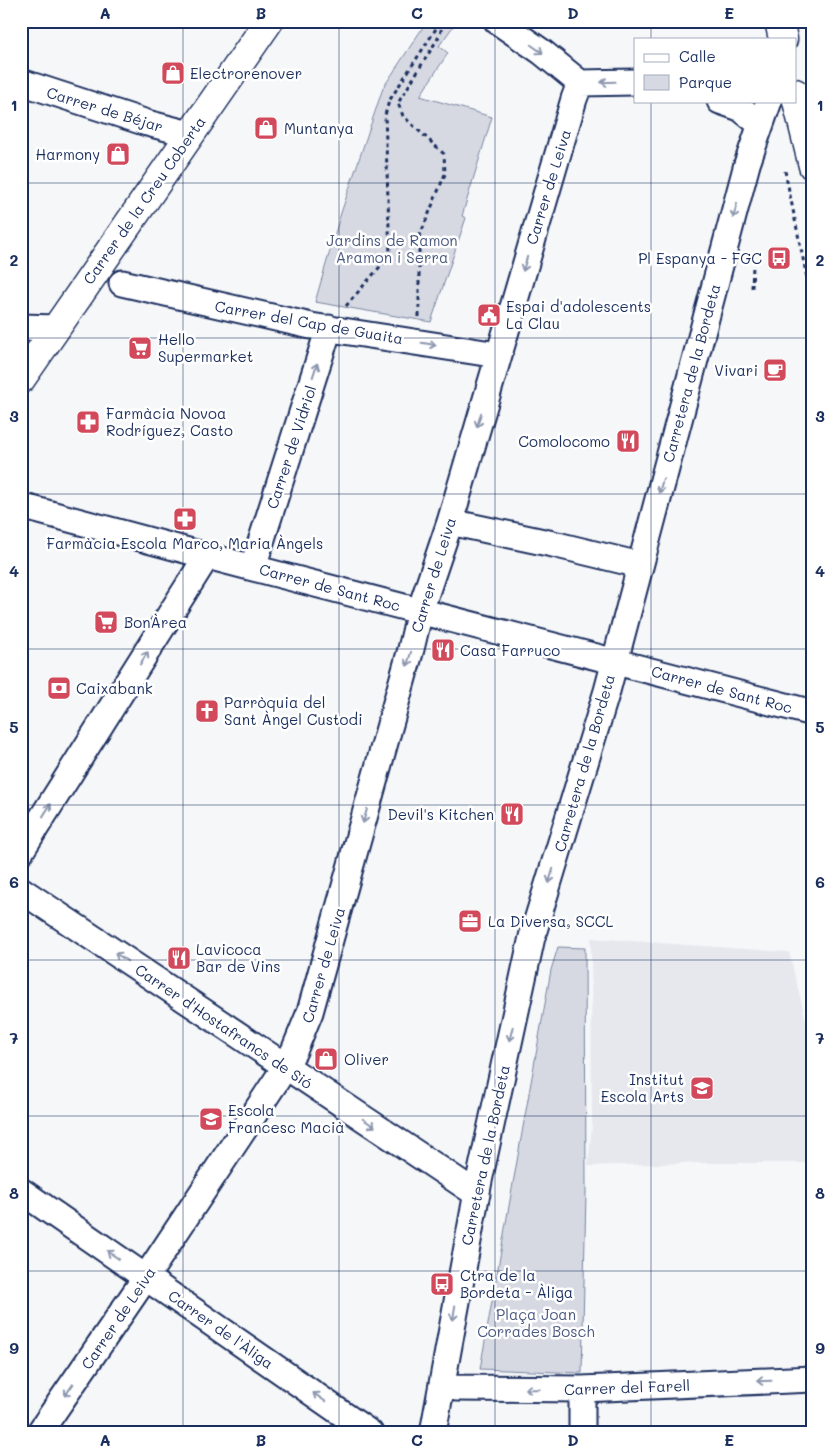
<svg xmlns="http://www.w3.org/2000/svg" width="834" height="1454" viewBox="0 0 834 1454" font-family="Mali,sans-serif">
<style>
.built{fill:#e6e8ee}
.green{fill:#d6d9e2;stroke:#7884a0}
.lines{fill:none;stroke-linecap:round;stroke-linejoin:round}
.street-casing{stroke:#1b2f5e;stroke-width:29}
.secondary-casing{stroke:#1b2f5e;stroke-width:31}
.primary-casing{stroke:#1b2f5e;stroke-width:31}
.path{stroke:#1b2f5e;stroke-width:3;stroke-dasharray:4 4;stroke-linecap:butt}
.street{stroke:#fff;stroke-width:25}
.secondary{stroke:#fff;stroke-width:28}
.primary{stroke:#fff;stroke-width:28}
.oneway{stroke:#8d97ae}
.grid{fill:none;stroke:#1b2f5e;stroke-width:1;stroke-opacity:0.55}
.labels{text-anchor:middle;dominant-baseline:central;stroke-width:5;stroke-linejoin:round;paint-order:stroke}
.poi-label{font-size:15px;fill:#1b2f5e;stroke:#fff;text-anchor:start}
.street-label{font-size:15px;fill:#1b2f5e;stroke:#fff}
.park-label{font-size:15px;fill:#4a5a7f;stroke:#fff}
.neatline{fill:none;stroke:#1b2f5e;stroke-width:2}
.grid-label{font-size:16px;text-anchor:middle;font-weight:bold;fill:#1b2f5e}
</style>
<rect width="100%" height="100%" fill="#f6f7f9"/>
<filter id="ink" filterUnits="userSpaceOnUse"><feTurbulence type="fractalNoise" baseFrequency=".02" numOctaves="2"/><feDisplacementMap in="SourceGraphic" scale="10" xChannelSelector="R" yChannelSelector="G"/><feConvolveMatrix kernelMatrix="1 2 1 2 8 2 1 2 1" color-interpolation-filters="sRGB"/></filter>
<g filter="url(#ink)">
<path class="built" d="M 591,938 L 789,952 L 813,1049 L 813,1163 L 688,1163 L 588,1166 L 592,1126 Z"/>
<path class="green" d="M 427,21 L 449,21 L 454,25 L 439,46 L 448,53 L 420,96 L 492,117 L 462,216 L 466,218 L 431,322 L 315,302 L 341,213 L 383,88 Z
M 558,947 L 585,948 L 586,1192 L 582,1373 L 480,1369 L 551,970 Z"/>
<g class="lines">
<g class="street-casing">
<path id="street" d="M 497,21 L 542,52 L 580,83 L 635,82
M 21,82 L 147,123 L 190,134
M 720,101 L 740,108 L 760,124
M 122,283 L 311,326 L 498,355
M 21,327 L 57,328
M 21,506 L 207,556 L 813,713
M 450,522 L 553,544 L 640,565
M 253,567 L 329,328
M 21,851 L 207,556
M 21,890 L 477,1194
M 285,1066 L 294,1051 L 310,1012 L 411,649 L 420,611 L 450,522 L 574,99 L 580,83
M 21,1191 L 370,1433
M 442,1386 L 456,1388 L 582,1389 L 813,1379
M 582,1389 L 582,1433
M 39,1433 L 146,1277 L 278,1078
M 433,1433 L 479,1181 L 532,937 L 607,691 L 747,164 L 769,101"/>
</g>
<g class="secondary-casing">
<path id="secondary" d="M 21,379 L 269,21"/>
</g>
<g class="primary-casing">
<path id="primary" d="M 779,21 L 783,39
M 795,93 L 813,166"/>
</g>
<path class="path" d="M 785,171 L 813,307
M 752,288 L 753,265
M 346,306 L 390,255 L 385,115 L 389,101 L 441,21
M 419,317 L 419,238 L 445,174 L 444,154 L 403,116 L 398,103 L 440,35 L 443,21"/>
<use href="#street" class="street"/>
<use href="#secondary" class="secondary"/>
<use href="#primary" class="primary"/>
</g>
<defs><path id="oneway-shaft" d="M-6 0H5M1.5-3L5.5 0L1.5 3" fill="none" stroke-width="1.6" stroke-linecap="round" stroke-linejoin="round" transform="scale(1.25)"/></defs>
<g class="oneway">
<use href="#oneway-shaft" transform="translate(537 49) rotate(35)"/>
<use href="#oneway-shaft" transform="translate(608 82) rotate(178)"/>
<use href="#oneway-shaft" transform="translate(735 211) rotate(105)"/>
<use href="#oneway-shaft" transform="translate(525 264) rotate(107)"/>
<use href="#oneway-shaft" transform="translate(429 344) rotate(9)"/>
<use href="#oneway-shaft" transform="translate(315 370) rotate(-72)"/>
<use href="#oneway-shaft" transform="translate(479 420) rotate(106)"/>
<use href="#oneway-shaft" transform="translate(661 486) rotate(105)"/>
<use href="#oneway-shaft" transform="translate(144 658) rotate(-58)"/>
<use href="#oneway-shaft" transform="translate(409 659) rotate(106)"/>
<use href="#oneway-shaft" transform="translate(47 810) rotate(-58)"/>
<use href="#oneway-shaft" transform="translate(365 816) rotate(106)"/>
<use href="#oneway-shaft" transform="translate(551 876) rotate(107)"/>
<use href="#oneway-shaft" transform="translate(121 957) rotate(-146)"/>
<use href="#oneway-shaft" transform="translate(511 1034) rotate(103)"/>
<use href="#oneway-shaft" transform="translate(369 1123) rotate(34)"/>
<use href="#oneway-shaft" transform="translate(113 1255) rotate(-145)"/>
<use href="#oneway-shaft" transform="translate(454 1313) rotate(99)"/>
<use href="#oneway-shaft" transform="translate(764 1381) rotate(178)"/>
<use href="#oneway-shaft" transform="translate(532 1389) rotate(-179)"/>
<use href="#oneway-shaft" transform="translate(69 1390) rotate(125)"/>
<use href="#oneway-shaft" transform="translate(319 1397) rotate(-145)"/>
</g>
</g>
<path class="grid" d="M 183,21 L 183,1433M 339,21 L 339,1433M 495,21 L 495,1433M 651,21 L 651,39M 651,101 L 651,1433M 21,183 L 813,183M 21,338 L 813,338M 21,494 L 813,494M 21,649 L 813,649M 21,805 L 813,805M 21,960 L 813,960M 21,1116 L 813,1116M 21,1271 L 813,1271"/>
<defs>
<g id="shop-square" transform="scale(1.25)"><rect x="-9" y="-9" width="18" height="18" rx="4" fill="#d1495b" stroke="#fff"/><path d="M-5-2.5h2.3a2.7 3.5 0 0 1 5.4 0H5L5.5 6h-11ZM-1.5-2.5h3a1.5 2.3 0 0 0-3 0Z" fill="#fff"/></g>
<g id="bus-square" transform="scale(1.25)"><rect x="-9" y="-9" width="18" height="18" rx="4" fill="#d1495b" stroke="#fff"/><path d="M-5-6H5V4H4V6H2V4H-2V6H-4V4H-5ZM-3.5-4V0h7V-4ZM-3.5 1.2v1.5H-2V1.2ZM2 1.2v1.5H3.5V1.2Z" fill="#fff"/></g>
<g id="civic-square" transform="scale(1.25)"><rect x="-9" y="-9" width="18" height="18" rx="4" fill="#d1495b" stroke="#fff"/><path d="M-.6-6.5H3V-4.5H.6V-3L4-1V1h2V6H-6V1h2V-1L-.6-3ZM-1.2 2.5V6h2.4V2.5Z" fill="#fff"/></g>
<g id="supermarket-square" transform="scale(1.25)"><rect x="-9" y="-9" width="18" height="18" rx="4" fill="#d1495b" stroke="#fff"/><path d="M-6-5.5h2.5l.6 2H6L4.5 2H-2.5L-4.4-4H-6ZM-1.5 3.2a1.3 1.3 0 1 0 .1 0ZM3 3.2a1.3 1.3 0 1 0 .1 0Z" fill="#fff"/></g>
<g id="cafe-square" transform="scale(1.25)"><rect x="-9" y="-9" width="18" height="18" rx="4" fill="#d1495b" stroke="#fff"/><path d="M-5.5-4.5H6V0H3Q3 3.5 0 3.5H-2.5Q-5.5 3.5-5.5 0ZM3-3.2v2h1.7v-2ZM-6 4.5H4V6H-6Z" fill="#fff"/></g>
<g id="pharmacy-square" transform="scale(1.25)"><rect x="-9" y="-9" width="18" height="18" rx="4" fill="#d1495b" stroke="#fff"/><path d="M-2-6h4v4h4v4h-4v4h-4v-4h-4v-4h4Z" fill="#fff"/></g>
<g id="restaurant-square" transform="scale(1.25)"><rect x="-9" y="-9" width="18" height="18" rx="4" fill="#d1495b" stroke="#fff"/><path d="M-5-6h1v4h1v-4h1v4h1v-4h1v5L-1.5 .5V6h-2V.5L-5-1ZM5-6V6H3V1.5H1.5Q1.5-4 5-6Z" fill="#fff"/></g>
<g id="bank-square" transform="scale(1.25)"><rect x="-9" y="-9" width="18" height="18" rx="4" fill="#d1495b" stroke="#fff"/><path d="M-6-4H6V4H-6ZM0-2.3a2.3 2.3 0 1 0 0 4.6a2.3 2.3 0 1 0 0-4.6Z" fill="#fff"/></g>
<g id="church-square" transform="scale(1.25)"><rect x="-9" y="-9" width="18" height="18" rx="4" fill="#d1495b" stroke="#fff"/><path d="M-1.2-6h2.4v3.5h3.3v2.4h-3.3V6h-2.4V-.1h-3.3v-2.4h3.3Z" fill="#fff"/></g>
<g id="office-square" transform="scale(1.25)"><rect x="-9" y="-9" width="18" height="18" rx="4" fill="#d1495b" stroke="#fff"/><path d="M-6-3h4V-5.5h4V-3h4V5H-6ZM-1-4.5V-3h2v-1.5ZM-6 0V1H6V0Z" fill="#fff"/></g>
<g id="school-square" transform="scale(1.25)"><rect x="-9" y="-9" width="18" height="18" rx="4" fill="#d1495b" stroke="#fff"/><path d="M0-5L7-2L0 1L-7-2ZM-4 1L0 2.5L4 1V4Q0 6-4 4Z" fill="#fff"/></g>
</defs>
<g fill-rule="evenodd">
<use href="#shop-square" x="173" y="73"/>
<use href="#shop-square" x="266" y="128"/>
<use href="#shop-square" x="118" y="154"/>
<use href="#bus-square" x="779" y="258"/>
<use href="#civic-square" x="489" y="315"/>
<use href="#supermarket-square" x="140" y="348"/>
<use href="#cafe-square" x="775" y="370"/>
<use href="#pharmacy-square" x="88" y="422"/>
<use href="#restaurant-square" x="628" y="441"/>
<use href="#pharmacy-square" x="185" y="519"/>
<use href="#supermarket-square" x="106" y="622"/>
<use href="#restaurant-square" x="443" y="650"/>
<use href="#bank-square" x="59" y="688"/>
<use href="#church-square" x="207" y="711"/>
<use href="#restaurant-square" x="512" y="814"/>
<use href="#office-square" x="470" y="921"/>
<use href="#restaurant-square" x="179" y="958"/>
<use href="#shop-square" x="326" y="1059"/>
<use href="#school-square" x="702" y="1088"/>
<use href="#school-square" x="211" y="1119"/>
<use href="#bus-square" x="442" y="1284"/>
</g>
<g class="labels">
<g class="poi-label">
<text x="190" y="73">Electrorenover</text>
<text x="284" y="128">Muntanya</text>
<text x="100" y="154" text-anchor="end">Harmony</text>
<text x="762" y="258" text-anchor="end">Pl Espanya - FGC</text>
<text x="506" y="306">Espai d'adolescents<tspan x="506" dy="17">La Clau</tspan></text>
<text x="158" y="339">Hello<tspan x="158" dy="17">Supermarket</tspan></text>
<text x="758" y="370" text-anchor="end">Vivari</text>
<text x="106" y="413">Farmàcia Novoa<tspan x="106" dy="17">Rodríguez, Casto</tspan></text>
<text x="610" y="441" text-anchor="end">Comolocomo</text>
<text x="185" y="543" text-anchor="middle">Farmàcia Escola Marco, Maria Àngels</text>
<text x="124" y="622">BonÀrea</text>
<text x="460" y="650">Casa Farruco</text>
<text x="76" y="688">Caixabank</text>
<text x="224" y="702">Parròquia del<tspan x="224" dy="17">Sant Àngel Custodi</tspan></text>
<text x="494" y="814" text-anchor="end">Devil's Kitchen</text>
<text x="488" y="921">La Diversa, SCCL</text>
<text x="196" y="949">Lavicoca<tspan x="196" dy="17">Bar de Vins</tspan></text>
<text x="344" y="1059">Oliver</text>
<text x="684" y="1079" text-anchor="end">Institut<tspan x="684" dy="17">Escola Arts</tspan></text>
<text x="228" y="1110">Escola<tspan x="228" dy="17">Francesc Macià</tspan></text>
<text x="460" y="1275">Ctra de la<tspan x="460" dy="17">Bordeta - Àliga</tspan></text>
</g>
<g class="street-label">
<text transform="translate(105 109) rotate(17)">Carrer de Béjar</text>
<text transform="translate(548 187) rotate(-73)">Carrer de Leiva</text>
<text transform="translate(144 200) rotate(-55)">Carrer de la Creu Coberta</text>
<text transform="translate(309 322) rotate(10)">Carrer del Cap de Guaita</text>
<text transform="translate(691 373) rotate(-75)">Carretera de la Bordeta</text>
<text transform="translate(291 447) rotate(-72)">Carrer de Vidriol</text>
<text transform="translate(433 575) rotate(-73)">Carrer de Leiva</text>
<text transform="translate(330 587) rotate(15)">Carrer de Sant Roc</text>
<text transform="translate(722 689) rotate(15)">Carrer de Sant Roc</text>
<text transform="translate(584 763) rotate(-74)">Carretera de la Bordeta</text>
<text transform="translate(323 965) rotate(-74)">Carrer de Leiva</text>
<text transform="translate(224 1026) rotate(34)">Carrer d'Hostafrancs de Sió</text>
<text transform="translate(485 1155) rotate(-78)">Carretera de la Bordeta</text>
<text transform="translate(118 1318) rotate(-56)">Carrer de Leiva</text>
<text transform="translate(221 1329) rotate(35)">Carrer de l'Àliga</text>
<text transform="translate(627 1387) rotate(-2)">Carrer del Farell</text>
</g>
<g class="park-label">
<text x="392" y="240">Jardins de Ramon<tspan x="392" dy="17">Aramon i Serra</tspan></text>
<text x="536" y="1314">Plaça Joan<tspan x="536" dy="17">Corrades Bosch</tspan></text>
</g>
</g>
<rect width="834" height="1454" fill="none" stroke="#fff" stroke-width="55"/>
<rect x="634" y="38" width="162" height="65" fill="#ffffff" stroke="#a4acbf"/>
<rect x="644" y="54" width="25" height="8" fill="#ffffff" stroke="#a4acbf"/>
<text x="679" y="62" font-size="15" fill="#1b2f5e">Calle</text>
<rect x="644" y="75" width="25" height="15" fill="#d6d9e2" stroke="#a4acbf"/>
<text x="679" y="88" font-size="15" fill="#1b2f5e">Parque</text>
<rect x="28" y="28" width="778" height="1398" class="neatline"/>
<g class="grid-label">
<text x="105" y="19">A</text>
<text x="261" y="19">B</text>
<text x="417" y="19">C</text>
<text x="573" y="19">D</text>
<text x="729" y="19">E</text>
<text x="14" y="111">1</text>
<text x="820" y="111">1</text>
<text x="14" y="266">2</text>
<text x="820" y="266">2</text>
<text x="14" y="422">3</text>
<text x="820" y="422">3</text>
<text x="14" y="577">4</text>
<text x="820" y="577">4</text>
<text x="14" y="733">5</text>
<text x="820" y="733">5</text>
<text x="14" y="888">6</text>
<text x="820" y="888">6</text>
<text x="14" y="1044">7</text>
<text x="820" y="1044">7</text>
<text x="14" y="1199">8</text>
<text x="820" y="1199">8</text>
<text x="14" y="1354">9</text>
<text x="820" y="1354">9</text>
<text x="105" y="1446">A</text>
<text x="261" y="1446">B</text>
<text x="417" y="1446">C</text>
<text x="573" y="1446">D</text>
<text x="729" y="1446">E</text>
</g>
</svg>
